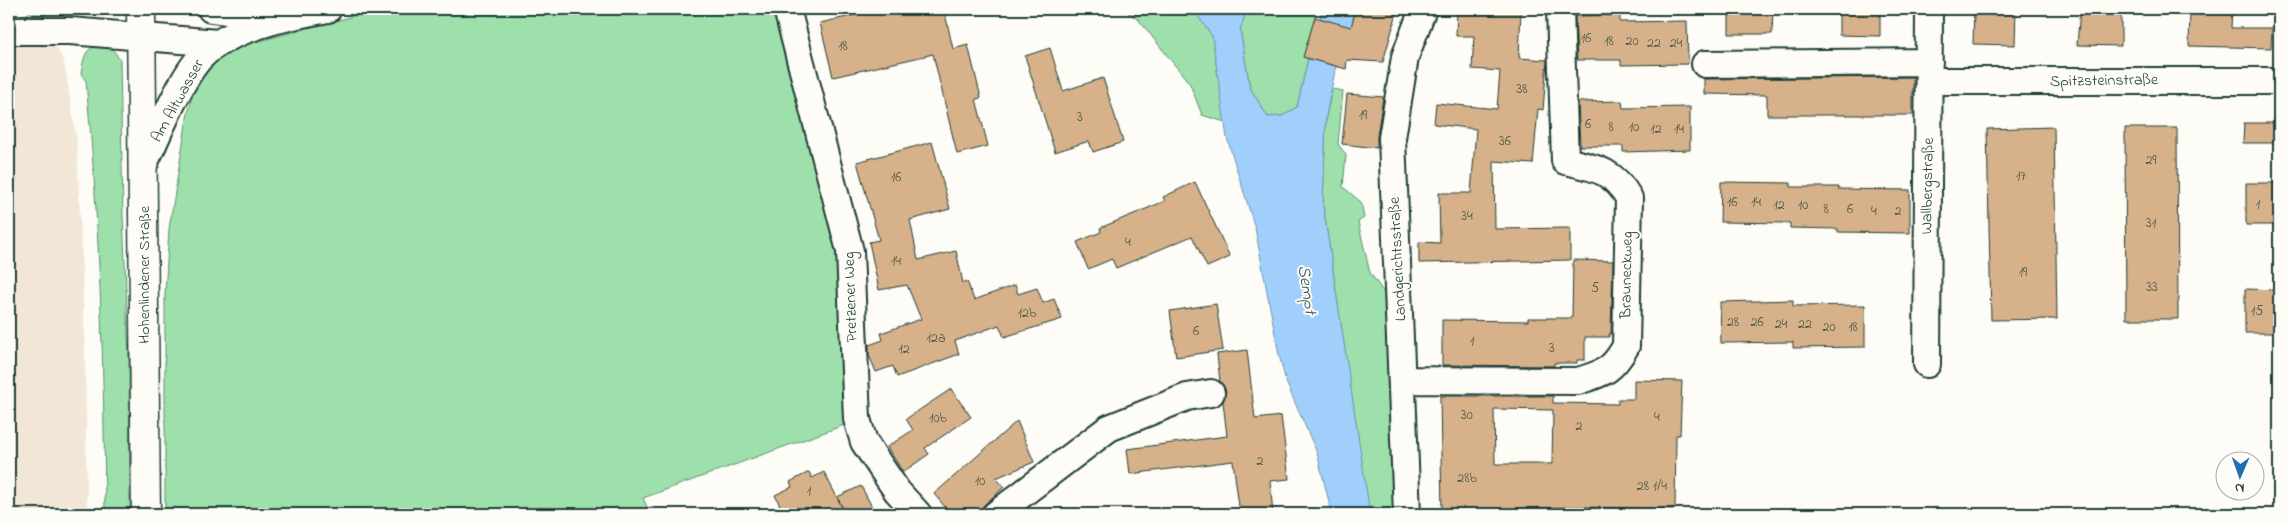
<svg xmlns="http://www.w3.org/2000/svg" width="2288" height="523" viewBox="0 0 2288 523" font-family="'Indie Flower',sans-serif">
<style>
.built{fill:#f2e6d6}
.green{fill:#9de0ab;stroke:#5e8e70}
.water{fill:#a1cffc;stroke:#6d95ac}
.building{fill:#d7b189;stroke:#1f3d34;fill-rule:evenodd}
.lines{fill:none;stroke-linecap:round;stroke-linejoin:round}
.street-casing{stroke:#1f3d34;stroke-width:30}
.primary-casing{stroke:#1f3d34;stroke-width:31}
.street{stroke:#fdfcf7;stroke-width:26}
.primary{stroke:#fdfcf7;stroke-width:28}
.labels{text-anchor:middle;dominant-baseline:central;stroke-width:4;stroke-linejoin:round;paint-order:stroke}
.number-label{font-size:14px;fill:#4d5a49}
.street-label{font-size:16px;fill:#1f3d34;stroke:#fdfcf7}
.water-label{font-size:18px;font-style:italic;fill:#395a5c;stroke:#fdfcf7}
</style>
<rect width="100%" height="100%" fill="#fdfcf7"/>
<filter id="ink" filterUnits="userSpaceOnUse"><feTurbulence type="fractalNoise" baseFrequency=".02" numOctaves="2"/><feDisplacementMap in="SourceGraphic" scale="10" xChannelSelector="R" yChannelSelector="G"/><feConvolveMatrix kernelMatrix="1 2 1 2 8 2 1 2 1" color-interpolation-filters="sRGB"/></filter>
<g filter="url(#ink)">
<path class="built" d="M 42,17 L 64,62 L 77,141 L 85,347 L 87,514 L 9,514 L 9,20 Z"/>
<path class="green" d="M 33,9 L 51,9 L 42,17 L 9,20 L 9,17 L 25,16 Z
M 84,9 L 107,9 L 100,14 L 91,15 Z
M 380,9 L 781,9 L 839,229 L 847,424 L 643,498 L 650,514 L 165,514 L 165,293 L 169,229 L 187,118 L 194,89 L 214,61 L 233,48 Z
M 1122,9 L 1193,9 L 1212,35 L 1225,122 L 1202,115 L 1190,84 L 1138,19 Z
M 1247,9 L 1317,9 L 1304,57 L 1308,59 L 1297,107 L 1282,116 L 1268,117 L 1250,88 L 1240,30 Z
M 110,45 L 120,60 L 123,215 L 129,359 L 130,514 L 105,514 C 104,370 100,225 86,81 L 81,74 C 85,50 86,46 110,45 Z
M 1332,89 L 1343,91 L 1338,144 L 1346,155 L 1343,187 L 1361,202 L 1364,218 L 1358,222 L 1370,273 L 1392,304 L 1400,514 L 1370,514 L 1367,499 L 1323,205 L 1326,116 Z"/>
<path class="water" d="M 1193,9 L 1247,9 L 1240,30 L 1250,88 L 1268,117 L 1282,116 L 1297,107 L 1308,59 L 1336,66 L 1326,116 L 1323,205 L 1370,514 L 1332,514 L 1317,453 L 1286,382 L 1279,355 L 1255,228 L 1227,138 L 1212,36 Z
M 1322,9 L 1356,9 L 1349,34 L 1328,29 L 1330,21 L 1320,18 Z"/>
<path class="building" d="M 882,9 L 944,9 L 953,49 L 968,45 L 981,98 L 976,99 L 988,146 L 957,154 L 933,54 L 833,77 L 820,23 Z
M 1356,9 L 1398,9 L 1383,62 L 1347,60 L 1346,69 L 1303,57 L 1315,17 L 1351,27 Z
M 1457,9 L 1521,9 L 1519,58 L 1547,60 L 1543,110 L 1538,109 L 1533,164 L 1494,161 L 1495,229 L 1570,228 L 1570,260 L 1419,263 L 1419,242 L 1440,243 L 1439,193 L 1471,193 L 1476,129 L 1434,124 L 1436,103 L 1497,109 L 1500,71 L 1472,69 L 1474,36 L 1456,36 Z
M 1729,9 L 1773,9 L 1772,34 L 1729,34 Z
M 1839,9 L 1880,9 L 1880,36 L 1839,35 Z
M 1974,9 L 2016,9 L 2015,45 L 1973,44 Z
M 2080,9 L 2121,9 L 2121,46 L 2077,45 Z
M 2190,9 L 2232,9 L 2231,28 L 2272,28 L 2271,48 L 2189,46 Z
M 1620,15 L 1620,22 L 1687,21 L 1688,64 L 1621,65 L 1621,60 L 1577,60 L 1575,16 Z
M 1050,48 L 1063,91 L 1103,78 L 1123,142 L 1093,152 L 1089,141 L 1055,152 L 1025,56 Z
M 1913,77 L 1913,115 L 1767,115 L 1767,95 L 1704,94 L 1704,79 Z
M 1347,94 L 1383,97 L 1377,136 L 1377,148 L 1342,144 Z
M 1622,101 L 1623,108 L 1690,107 L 1690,150 L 1623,152 L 1623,146 L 1580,146 L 1578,102 Z
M 2244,123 L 2279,123 L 2279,143 L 2243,143 Z
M 2054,127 L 2057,319 L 1991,320 L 1987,129 Z
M 2125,128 L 2177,128 L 2178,319 L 2126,319 Z
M 932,142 L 950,209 L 910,220 L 918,260 L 956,251 L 963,283 L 967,281 L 974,300 L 1015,285 L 1018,294 L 1037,288 L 1043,303 L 1054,299 L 1062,319 L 1004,337 L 999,325 L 955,341 L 959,354 L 897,377 L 893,366 L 876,372 L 869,355 L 869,345 L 883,340 L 881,333 L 921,319 L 907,285 L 879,290 L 869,242 L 879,240 L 857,162 Z
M 1195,182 L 1230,257 L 1207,267 L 1192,236 L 1116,268 L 1112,259 L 1088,269 L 1077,242 L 1101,232 L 1100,228 L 1165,201 L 1163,197 Z
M 1721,182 L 1791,183 L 1791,187 L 1839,187 L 1838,189 L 1910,190 L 1910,233 L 1838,232 L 1838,229 L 1790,228 L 1790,223 L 1720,222 Z
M 2246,183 L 2279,183 L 2279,225 L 2246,225 Z
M 1573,260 L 1613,261 L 1611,334 L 1609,334 L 1609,337 L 1585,337 L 1585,360 L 1577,360 L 1577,363 L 1554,363 L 1554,366 L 1442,365 L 1442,320 L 1528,321 L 1528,318 L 1572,318 Z
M 2245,289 L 2279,290 L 2279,333 L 2245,333 Z
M 1793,300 L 1793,306 L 1865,305 L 1865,347 L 1793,348 L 1793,342 L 1721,343 L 1720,302 Z
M 1216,304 L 1223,350 L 1176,357 L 1170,311 Z
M 1247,350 L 1255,419 L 1281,416 L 1289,479 L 1270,481 L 1273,514 L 1240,514 L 1233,461 L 1130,474 L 1127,449 L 1227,436 L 1223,402 L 1226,391 L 1220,382 L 1217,354 Z
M 1634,380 L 1682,381 L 1680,435 L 1676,435 L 1675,509 L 1579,507 L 1494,509 L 1494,514 L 1442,514 L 1440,396 L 1553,396 L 1553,403 L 1618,404 L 1618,399 L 1634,399 ZM 1494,409 L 1553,410 L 1552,464 L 1495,464 Z
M 951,389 L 971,417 L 925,448 L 929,454 L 903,472 L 887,447 L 913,430 L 906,419 Z
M 1017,421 L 1034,462 L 996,478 L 1004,487 L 974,514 L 951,514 L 934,494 Z
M 809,472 L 812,478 L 824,472 L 842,507 L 828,514 L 784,514 L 775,495 L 792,487 L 790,482 Z
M 861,486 L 872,507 L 858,514 L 846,514 L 837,497 Z"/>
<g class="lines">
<g class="street-casing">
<path id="street" d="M 211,9 L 275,18
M 787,9 L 850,251 L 857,419 L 864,442 L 897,491 L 918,514
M 9,31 L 70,31 L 218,43
M 1705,64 L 1929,62
M 1929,81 L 2279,81
M 144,164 C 158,135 180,79 201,57 C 228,28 290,16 328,9
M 1927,364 L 1929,9
M 1403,380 L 1578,381 C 1604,373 1612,371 1626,346 L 1629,198 C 1612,169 1595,168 1565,161 L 1560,9
M 996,514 L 1109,428 L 1187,397 L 1211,393
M 1407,514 L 1392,138 L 1405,57 L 1423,9"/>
</g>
<g class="primary-casing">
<path id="primary" d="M 141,9 L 146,514"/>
</g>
<use href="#street" class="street"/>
<use href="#primary" class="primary"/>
</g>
</g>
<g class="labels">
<g class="number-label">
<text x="1586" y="38">16</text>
<text x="1609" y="41">18</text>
<text x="1632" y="41">20</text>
<text x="1654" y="43">22</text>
<text x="1676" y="43">24</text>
<text x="843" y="46">18</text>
<text x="1522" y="89">38</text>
<text x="1363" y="115">19</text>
<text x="1080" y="117">3</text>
<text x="1588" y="124">6</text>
<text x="1611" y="127">8</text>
<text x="1634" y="127">10</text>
<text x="1656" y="129">12</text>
<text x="1679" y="129">14</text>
<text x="1505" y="141">36</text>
<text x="2151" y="160">29</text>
<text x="2021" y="176">17</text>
<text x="896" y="177">16</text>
<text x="1732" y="202">16</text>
<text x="1756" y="202">14</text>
<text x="2258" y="204">1</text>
<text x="1779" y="205">12</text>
<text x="1803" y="205">10</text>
<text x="1826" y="209">8</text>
<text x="1850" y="209">6</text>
<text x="1874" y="211">4</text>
<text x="1898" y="211">2</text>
<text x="1467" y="216">34</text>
<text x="2151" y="223">31</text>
<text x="1128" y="242">4</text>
<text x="896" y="261">14</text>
<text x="2023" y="272">19</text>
<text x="2152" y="287">33</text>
<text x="1595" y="288">5</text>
<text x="2257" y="311">15</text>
<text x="1027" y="313">12b</text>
<text x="1733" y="322">28</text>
<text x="1757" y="322">26</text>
<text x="1781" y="324">24</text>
<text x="1805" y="324">22</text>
<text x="1829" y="327">20</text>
<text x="1853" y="327">18</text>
<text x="1196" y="331">6</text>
<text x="936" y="338">12a</text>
<text x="1472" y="341">1</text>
<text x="1552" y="348">3</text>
<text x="904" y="349">12</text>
<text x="1467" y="415">30</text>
<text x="1657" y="417">4</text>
<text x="938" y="418">10b</text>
<text x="1579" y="426">2</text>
<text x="1260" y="461">2</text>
<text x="1467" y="478">28b</text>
<text x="980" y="481">10</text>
<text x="1652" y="486">28 1/4</text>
<text x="809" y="491">1</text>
</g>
<g class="street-label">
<text transform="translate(2104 81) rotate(-1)">Spitzsteinstraße</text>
<text transform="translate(178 101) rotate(-61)">Am Altwasser</text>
<text transform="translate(1928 186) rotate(-89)">Wallbergstraße</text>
<text transform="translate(1398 259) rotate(-93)">Landgerichtsstraße</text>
<text transform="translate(145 275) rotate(-90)">Hohenlindener Straße</text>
<text transform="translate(1627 275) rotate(-89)">Brauneckweg</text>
<text transform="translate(851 297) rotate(-92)">Pretzener Weg</text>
</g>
<g class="water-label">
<text transform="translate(1306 290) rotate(82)">Sempt</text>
</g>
</g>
<rect width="2288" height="523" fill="none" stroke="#fdfcf7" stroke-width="30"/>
<rect x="15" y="15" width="2258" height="493" fill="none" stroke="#1f3d34" stroke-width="2" filter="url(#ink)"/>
<g transform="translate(2240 476) rotate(182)"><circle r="24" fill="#fdfcf7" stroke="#a4b0a9"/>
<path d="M0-4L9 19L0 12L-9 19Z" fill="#1f6fb2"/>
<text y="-8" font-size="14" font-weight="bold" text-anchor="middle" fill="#1f3d34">N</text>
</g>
</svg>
